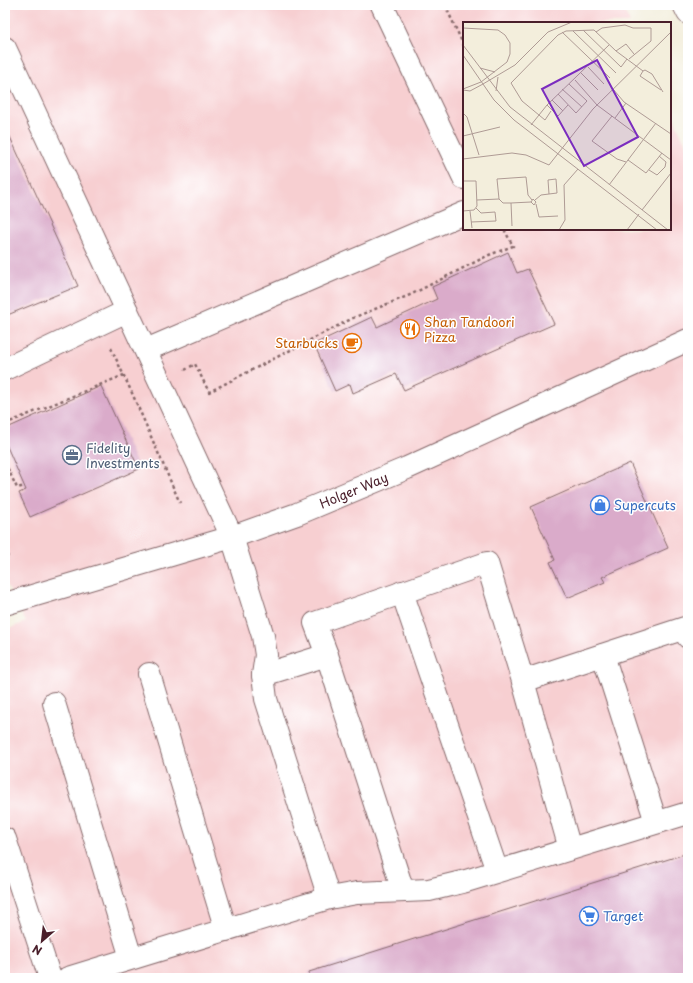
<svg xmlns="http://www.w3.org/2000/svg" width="693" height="983" font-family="'Playpen Sans',sans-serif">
<rect width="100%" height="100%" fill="#fff"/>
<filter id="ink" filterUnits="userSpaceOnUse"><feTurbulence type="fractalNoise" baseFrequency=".025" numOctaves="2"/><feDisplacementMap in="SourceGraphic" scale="8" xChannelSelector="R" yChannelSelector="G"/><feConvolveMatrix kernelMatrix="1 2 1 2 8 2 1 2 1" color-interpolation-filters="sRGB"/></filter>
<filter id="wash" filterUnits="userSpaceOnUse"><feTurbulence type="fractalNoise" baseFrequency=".012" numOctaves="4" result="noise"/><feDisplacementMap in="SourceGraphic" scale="16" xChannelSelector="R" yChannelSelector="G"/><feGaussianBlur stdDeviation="0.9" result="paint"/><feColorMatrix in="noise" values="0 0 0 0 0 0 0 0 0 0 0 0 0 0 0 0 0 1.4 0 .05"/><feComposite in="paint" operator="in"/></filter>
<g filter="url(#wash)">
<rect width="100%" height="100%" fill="#f3eedc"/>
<path fill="#f7cfd1" d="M5,5H622L630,23H464V229H670V110L688,149V978H5V630L26,622L5,581Z"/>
<g id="blocks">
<g fill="#daabca">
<path d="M5,126L78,286L5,316Z"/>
<path d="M508,252L517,273L528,269L554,324L404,390L396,374L353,393L350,384L335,391L314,344L372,317L377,327L437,299L432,287Z"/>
<path d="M101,386L139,469L30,517L19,493L26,490L5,442V429Z"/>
<path d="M630,463L668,548L602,577L605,582L567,598L550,562L555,560L531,507Z"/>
<path d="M688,853V978H310L309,972Z"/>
</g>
</g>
</g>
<g filter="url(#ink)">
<use href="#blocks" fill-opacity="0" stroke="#856769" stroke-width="1"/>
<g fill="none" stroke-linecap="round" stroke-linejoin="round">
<g stroke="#856769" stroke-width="24">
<g id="minor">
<path d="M382,5L464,178"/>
<path d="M5,48L232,537L263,636L266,655L263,675L266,699L329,898"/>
<path d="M146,350L464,213"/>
<path d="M5,369L127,311"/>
<path d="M402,592L497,871"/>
<path id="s1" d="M5,604L232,537L297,514L407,468L688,340"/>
<path d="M603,655L656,822"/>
<path d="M149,674L226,930"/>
<path d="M263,675L327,655"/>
<path d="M523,681L685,628L688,637"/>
<path d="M54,703L131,958"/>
<path d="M5,839L50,978"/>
<path d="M403,891L327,655L315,623L487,563L523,681L570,849"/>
<path d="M68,978L329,898L357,893L429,890L466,881L688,813"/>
</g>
</g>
<g stroke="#856769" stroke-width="24">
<path id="major" d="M684,5L688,13"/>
</g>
<g stroke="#856769" stroke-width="2.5" stroke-dasharray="3 3" stroke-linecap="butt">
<path d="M445,5L464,46"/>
<path d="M111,348L132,393L180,503"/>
<path d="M185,370L195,364L209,392L355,317L410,295L489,255L513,246L505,231L506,229"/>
<path d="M5,424L124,375"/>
<path d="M5,463L17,488L25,486"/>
<path d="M5,550L8,557"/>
</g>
<use href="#minor" stroke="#fff" stroke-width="22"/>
<use href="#major" stroke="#fff" stroke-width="22"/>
</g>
</g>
<defs>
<g id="restaurant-ring" transform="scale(1)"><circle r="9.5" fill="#fff" stroke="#e8710a" stroke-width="1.5"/><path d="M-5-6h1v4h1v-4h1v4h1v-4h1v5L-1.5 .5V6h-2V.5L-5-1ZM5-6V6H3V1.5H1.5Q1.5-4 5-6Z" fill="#e8710a"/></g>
<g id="cafe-ring" transform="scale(1)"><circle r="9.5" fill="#fff" stroke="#e8710a" stroke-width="1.5"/><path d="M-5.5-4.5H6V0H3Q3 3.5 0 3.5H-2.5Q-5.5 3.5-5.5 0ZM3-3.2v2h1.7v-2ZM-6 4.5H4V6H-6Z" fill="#e8710a"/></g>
<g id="office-ring" transform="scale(1)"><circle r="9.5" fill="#fff" stroke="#5c6f8a" stroke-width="1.5"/><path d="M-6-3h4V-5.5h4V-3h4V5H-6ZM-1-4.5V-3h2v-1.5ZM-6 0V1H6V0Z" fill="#5c6f8a"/></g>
<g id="shop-ring" transform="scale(1)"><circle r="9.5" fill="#fff" stroke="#3f7fe0" stroke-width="1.5"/><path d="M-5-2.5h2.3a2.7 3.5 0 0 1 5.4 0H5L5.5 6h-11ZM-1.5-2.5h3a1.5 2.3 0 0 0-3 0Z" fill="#3f7fe0"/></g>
<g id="supermarket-ring" transform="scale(1)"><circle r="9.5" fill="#fff" stroke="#3f7fe0" stroke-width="1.5"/><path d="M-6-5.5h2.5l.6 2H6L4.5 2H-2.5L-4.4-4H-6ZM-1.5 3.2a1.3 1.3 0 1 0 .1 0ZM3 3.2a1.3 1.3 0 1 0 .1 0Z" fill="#3f7fe0"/></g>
</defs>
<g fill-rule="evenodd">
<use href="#restaurant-ring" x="410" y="329"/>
<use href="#cafe-ring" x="352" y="343"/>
<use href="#office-ring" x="72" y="455"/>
<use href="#shop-ring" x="600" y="505"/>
<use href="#supermarket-ring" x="589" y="916"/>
</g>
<g text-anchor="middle" stroke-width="3" stroke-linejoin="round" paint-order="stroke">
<g font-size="13" fill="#c56008" stroke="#fff" text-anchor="start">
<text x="424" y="327">Shan Tandoori<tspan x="424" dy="15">Pizza</tspan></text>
<text x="338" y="348" text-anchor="end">Starbucks</text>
</g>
<g font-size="13" fill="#4e5e75" stroke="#fff" text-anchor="start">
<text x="86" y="453">Fidelity<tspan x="86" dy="15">Investments</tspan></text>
</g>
<g font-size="13" fill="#4a1f2b" stroke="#fff">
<text dy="5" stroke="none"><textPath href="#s1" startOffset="367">Holger Way</textPath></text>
</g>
<g font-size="13" fill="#366cbe" stroke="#fff" text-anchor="start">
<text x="614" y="510">Supercuts</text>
<text x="603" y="921">Target</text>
</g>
</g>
<g transform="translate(463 22)">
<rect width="208" height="208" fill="#f3eedc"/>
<path fill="none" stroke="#af9b95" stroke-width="1" d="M0,6L35,8L42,13L47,21V32L44,40L18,60M120,8L158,45L164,37M110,9L153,51M99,10L147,56M133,10L139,6L162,3L170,6H188V19L166,37M0,23L47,85L205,208M153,29L163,22L171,32M0,33L31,78L51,98L194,208M125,45L141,62M17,46L32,50M180,49L177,54L198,68M118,51L135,68M112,58L134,83L208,138M20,62L52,43L85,10L109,0M0,67L18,60M99,67L119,85M150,67L161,80L208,112M0,68L7,69L20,62M33,69L35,55M95,72L113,91L124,79L106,62M89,78L100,89M84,83L95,94L105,83M88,89L82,98L59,79L48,61L95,13L103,9L131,8L153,29L180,49L182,48L189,52L200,70M0,91L4,95L16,133M149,94L129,119L154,137L163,140M152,96L163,81M68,103L84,83L146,23M0,114L37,105M0,137L49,131L63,133L86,143L130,87L208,10M165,138L183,151L199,131M186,148L194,153L202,145L203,140L196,134M0,159H13L14,184L11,188L0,189M146,163L193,101M36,177L34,157L63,155L65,173L69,178M14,178L36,177L40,181H48L68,180L70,177L73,180L71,183L68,180M72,178L78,173L94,171L93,157L85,158L86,172M48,181L49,204M73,182L76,195L95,194M179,188L208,151M7,189L9,206M8,200L33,199L32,190L18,191L13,186M96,208L102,198L101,163L115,147M164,208L176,192"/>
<path fill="#7b2cbf" fill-opacity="0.15" stroke="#7b2cbf" stroke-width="2" d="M134,38L175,115L121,144L79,67Z"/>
<rect width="208" height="208" fill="none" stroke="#4a1f2b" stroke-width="2"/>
</g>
<rect width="693" height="983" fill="none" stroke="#fff" stroke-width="20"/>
<g transform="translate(42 941) rotate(208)" stroke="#ffffff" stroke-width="3" paint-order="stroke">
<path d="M0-3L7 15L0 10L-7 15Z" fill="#4a1f2b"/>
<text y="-6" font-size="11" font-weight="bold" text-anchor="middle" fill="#4a1f2b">N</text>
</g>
</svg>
